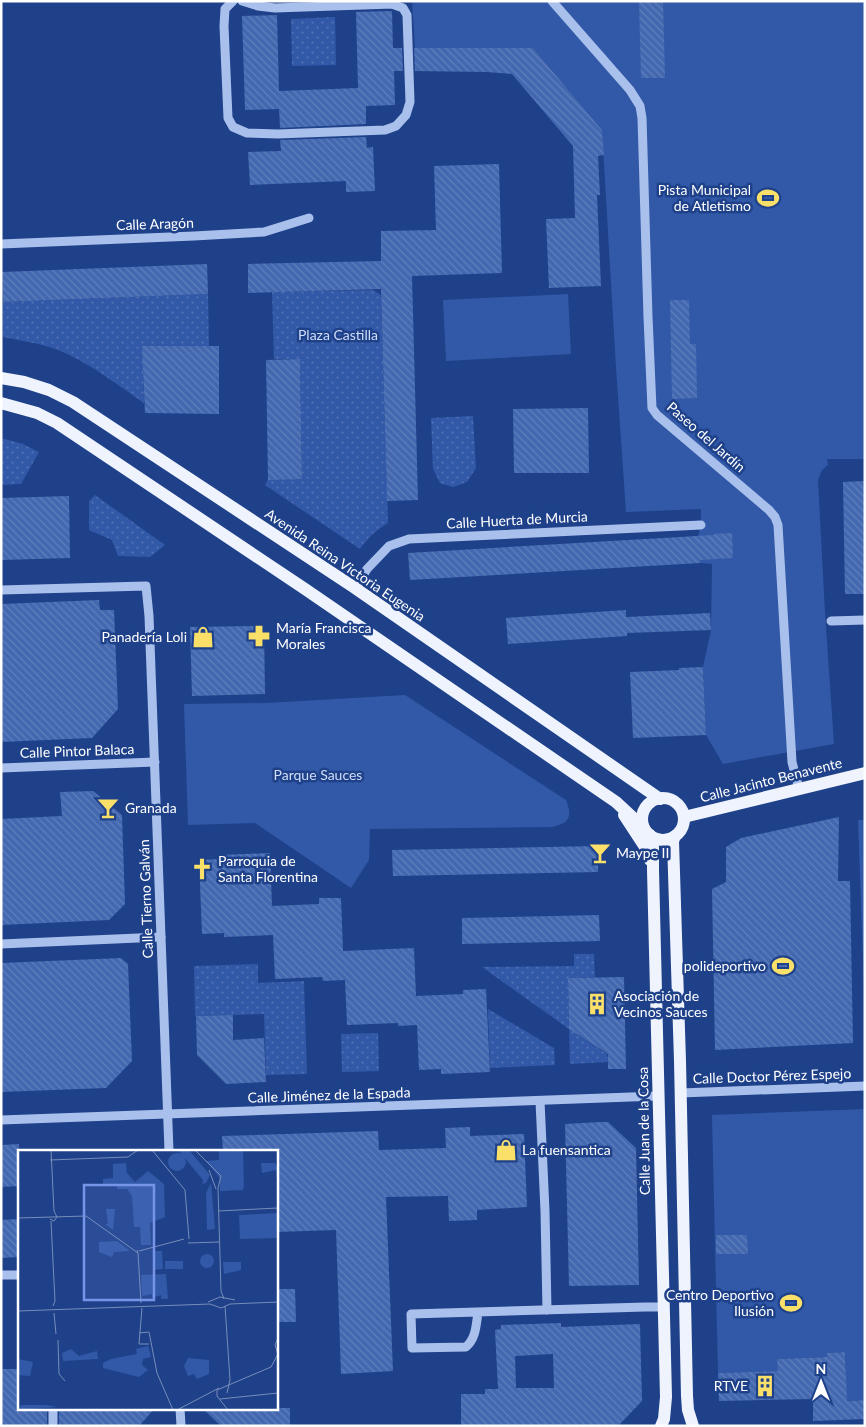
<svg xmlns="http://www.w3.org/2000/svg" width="866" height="1427" font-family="Lato,sans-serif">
<defs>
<pattern id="garden-dots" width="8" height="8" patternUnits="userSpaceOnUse" patternTransform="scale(1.25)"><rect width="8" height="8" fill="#3259a7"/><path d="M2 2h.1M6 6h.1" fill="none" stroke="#5172b4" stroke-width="1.8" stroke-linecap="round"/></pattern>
<pattern id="building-back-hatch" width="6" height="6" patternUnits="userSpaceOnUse" patternTransform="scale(1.25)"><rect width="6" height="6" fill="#4368b0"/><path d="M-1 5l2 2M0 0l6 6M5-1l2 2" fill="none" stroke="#5f7fbc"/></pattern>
</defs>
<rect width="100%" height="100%" fill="#1e418a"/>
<g fill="#3259a7">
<path d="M412,1H865V459H827L828,465L822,470L818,480L825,613L834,744L723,764L706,735L703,667L711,630L712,564L700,563L698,536L701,525V509L626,512L616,368L602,130L533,48H415Z"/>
<path d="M568,294L571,354L446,361L443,300Z"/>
<path d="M405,695L566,800C573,817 569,823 552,827L370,829L369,860L351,888L255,823L188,825L184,704L266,703Z"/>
<path d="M858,820H865V1016Z"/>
<path d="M865,1109V1400L841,1401L846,1369L845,1352L827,1353V1357L778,1359V1371L718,1373L712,1115Z"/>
</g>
<g fill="url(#garden-dots)">
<path d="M335,17L336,65L292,66L291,19Z"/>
<path d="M373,290L381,295L388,523C376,530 368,538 360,549L265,485L268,479L302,478L300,359H274L272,292Z"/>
<path d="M208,294L209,346H191V365H169V346H143L144,403C118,385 92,365 63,352C44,344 23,341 3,337V302Z"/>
<path d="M473,416L476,468L467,482L453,487L440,483L433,469L431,418Z"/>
<path d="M1,438L23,444L39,452L21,484L1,485Z"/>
<path d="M95,495L165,545L150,557L118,556L112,540L89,530V501Z"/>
<path d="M574,954H594L595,977L568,978L569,1029L607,1054L608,1062L570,1064L569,1029L482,967L574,966Z"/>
<path d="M258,964V983L304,981L307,1074L266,1075L264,1014L195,1016L194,966Z"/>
<path d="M488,1009L554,1048L555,1065L490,1068Z"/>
<path d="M378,1033L379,1071L342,1072L341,1034Z"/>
</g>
<g fill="url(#building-back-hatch)" fill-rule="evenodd">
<path d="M639,1H663L665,78H641Z"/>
<path d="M392,11L393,48H402L403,71H394L395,105L366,106V124L280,128L279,109L245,110L242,16L277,15L279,91L358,88L356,12Z"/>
<path d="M414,48H533L602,130L604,155L598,156L600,195H597L601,286L549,288L546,219L575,218L573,146L512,74L486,72L415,71Z"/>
<path d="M366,137L367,148L373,147L375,191L346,192V181L250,185L248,152L281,151L280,140Z"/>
<path d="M499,164L502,273L412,276L418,500L387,501L381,289L248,293V264L381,261V231L436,230L434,166Z"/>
<path d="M207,264L208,294L3,302L2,272Z"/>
<path d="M670,300H689L690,344H696L697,398L672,399Z"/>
<path d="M142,346H219V414L145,413Z"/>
<path d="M300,359L302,479L268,480L266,360Z"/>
<path d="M588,408L589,473H514L513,409Z"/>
<path d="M865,481V594H845L843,482Z"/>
<path d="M69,496L70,558L1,560V498Z"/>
<path d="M732,533L733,558L700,560V563L410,580L408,553L714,535V534Z"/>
<path d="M99,600L100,610H114L118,709L92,738L1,742V604Z"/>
<path d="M626,610V617L710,613L711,630L627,633V636L508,644L506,618Z"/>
<path d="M264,626L265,694L192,696L190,627Z"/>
<path d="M703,667L706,735L633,738L630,672L679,670V668Z"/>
<path d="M93,791L122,815L125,904L109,920L1,925V819L62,816L60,792Z"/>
<path d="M839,817L838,881H850L853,1043L715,1050L712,889L726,882V847L741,838Z"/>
<path d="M598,846V872L393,876L392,850Z"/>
<path d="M270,853L272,906L319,904V898H341L343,951L414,948L416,996L463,994V990L486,989L490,1072L441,1074V1069L419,1070L417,1025L398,1026V1023L347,1025L345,980L323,981L322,977L275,979L273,935L224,937V933L202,934L199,860L221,859V855Z"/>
<path d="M599,915L600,941L462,944V918Z"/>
<path d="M121,958L128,964L132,1061L106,1088L1,1092V963Z"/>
<path d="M624,977L626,1069H608V1054L569,1029L568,978Z"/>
<path d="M233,1015V1040L264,1038L266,1082L226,1084L197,1055L196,1016Z"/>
<path d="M600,1122H608L636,1148L639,1285L569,1286L565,1124Z"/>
<path d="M470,1127V1136L524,1134L527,1207L477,1210V1220L449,1221L448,1196L386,1197L393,1371L341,1374L336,1230L276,1232V1151H223L222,1136L378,1131L379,1150L446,1148L445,1128Z"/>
<path d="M19,1144V1186L1,1187V1145Z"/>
<path d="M19,1219V1257L1,1258V1220Z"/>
<path d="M716,1235H747L748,1254H716Z"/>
<path d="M276,1289H295L296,1322H276Z"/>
<path d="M561,1323V1327L640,1324L642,1401L618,1426H461V1394H485V1389H498L495,1330L501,1329V1325ZM553,1354L554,1388H516L515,1356Z"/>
<path d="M845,1352L847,1401L865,1400V1419L813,1421V1399L719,1401L718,1373L778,1371L777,1359L827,1357V1353Z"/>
<path d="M1,1369H19V1408H47V1426H1Z"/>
<path d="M59,1408H155L139,1426H59Z"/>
<path d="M202,1408H290V1426H221Z"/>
</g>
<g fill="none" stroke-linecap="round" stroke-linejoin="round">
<g stroke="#aac0ec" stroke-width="9">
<path d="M233,1L225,9L224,26L228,118L233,127L247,133L278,134L385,130L396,126L406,115L410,102L407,15L403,8L392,4L275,8L258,6L242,1"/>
<path d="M552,1L630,90L640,106L642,118L648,317L652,408L657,415L769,510L775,517L778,525L792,762L799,789"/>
<path d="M1,244L194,236L264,232L309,218"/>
<path d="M355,588L367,569L389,546L409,539L701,525"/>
<path d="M1,590L146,586L149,616L169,1151"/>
<path d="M831,621L865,620"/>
<path d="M1,768L155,762"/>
<path d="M1,944L161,937"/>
<path d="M681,1093L865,1086"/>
<path d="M540,1101L545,1211L547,1310"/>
<path d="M1,1120L658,1096"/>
<path d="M1,1275H19"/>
<path d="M478,1312C476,1326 476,1338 466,1347L412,1348L411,1314L645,1307H663"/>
<path d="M53,1408V1426"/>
<path d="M180,1408L181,1426"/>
</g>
<g stroke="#eff3fe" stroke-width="12">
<path d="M1,378L24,382L49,390L73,402L355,588L660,799"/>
<path d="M1,403L37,413L57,423L305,589L616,802L644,828"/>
<circle cx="663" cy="819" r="21"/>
<path d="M624,815L645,847L650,860"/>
<path d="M684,817L865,773"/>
<path d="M650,835L653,847V870L666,1397L664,1419L661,1426"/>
<path d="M675,836L673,841L680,1061L687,1396L688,1410L693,1426"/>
</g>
</g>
<defs>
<g id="stadium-bare" transform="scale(1.725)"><path d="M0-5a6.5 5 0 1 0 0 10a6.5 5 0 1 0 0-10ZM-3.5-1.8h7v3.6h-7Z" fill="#fae069" stroke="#1e418a" stroke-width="2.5" paint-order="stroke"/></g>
<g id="pharmacy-bare" transform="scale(1.725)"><path d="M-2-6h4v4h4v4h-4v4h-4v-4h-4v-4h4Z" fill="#fae069" stroke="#1e418a" stroke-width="2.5" paint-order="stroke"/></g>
<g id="shop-bare" transform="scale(1.725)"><path d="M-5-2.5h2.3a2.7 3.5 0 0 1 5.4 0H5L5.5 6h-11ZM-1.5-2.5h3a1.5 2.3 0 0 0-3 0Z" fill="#fae069" stroke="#1e418a" stroke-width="2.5" paint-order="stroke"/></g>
<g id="bar-bare" transform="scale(1.725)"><path d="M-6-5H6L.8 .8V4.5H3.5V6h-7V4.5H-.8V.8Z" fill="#fae069" stroke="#1e418a" stroke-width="2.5" paint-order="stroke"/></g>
<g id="church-bare" transform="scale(1.725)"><path d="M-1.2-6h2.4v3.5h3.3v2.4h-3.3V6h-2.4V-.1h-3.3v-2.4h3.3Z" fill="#fae069" stroke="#1e418a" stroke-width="2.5" paint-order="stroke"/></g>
<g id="building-bare" transform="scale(1.725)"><path d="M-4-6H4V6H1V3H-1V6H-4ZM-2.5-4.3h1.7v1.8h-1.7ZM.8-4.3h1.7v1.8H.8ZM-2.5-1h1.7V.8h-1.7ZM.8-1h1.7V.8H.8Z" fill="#fae069" stroke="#1e418a" stroke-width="2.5" paint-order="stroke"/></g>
</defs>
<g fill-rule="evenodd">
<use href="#stadium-bare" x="768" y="198"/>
<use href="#pharmacy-bare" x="259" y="636"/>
<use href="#shop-bare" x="203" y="637"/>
<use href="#bar-bare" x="108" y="808"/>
<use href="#bar-bare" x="600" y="853"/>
<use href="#church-bare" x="202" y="869"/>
<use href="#stadium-bare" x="783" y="966"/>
<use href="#building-bare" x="597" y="1004"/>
<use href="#shop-bare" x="506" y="1150"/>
<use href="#stadium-bare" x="791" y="1303"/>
<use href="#building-bare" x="765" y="1386"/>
</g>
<g text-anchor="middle" stroke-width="5" stroke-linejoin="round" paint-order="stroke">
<g font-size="14" fill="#fff" stroke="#1e418a" text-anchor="start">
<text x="751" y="195" text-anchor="end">Pista Municipal<tspan x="751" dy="16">de Atletismo</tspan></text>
<text x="276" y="633">María Francisca<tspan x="276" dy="16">Morales</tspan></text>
<text x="187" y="642" text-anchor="end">Panadería Loli</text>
<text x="125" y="813">Granada</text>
<text x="616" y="858">Maype II</text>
<text x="218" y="866">Parroquia de<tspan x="218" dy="16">Santa Florentina</tspan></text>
<text x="766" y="971" text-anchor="end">polideportivo</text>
<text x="614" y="1001">Asociación de<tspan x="614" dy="16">Vecinos Sauces</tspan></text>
<text x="522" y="1155">La fuensantica</text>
<text x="774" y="1300" text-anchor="end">Centro Deportivo<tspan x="774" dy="16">Ilusión</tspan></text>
<text x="748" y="1391" text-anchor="end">RTVE</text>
</g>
<g font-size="14" fill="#fff" stroke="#1e418a">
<text transform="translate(155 224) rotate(-2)" y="5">Calle Aragón</text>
<text transform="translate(706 437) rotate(41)" y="5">Paseo del Jardín</text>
<text transform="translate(517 520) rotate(-3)" y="5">Calle Huerta de Murcia</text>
<text transform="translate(345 565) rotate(34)" y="5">Avenida Reina Victoria Eugenia</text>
<text transform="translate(77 751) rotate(-2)" y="5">Calle Pintor Balaca</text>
<text transform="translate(771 780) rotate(-14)" y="5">Calle Jacinto Benavente</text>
<text transform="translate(146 899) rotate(-92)" y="5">Calle Tierno Galván</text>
<text transform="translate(772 1076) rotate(-2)" y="5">Calle Doctor Pérez Espejo</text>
<text transform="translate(329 1095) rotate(-2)" y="5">Calle Jiménez de la Espada</text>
<text transform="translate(644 1131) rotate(-91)" y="5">Calle Juan de la Cosa</text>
</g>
<g font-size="14" fill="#cfddf8" stroke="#1e418a">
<text x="338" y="340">Plaza Castilla</text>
<text x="318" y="780">Parque Sauces</text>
</g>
</g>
<g transform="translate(18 1150)">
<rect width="260" height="260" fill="#1e418a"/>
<path d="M201,0H225V40L202,41L204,31L188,11L201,10ZM150 12a9 9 0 1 1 18 0a9 9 0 1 1-18 0ZM108,13L109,23L117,32L130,21L146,34L147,67L132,73L133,95H123L122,77H116L114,46L109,39H99V35L85,34V29L95,28V14ZM260,63V88L222,89L221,65ZM99,91L112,101L96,102L94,107L81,102V92ZM135,101H144L145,119L136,120ZM182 111a7 7 0 1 1 14 0a7 7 0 1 1-14 0ZM205,112H223V120L206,124ZM148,124L150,149H143V145L134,148V144L124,146L123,125ZM130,196L133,207L125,209L124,215L130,220L121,227L85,218V213L93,209L119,204L118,199ZM53,199L61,206L79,201L80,209L45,211L44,203ZM170,208L191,210V224L179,229L176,224L170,226L166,216ZM0,209L15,212L12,226L0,225ZM3,255H29L39,257L1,260Z" fill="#3259a7"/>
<path d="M160,0H171L192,25L188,33L184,34L185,30ZM222,0H225L226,39L216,9ZM201,11H208L205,21L208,37H211L208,41H202ZM243,13H257L260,18V36L258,20L244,23ZM193,33L197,79L189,80L188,43ZM88,59H97L95,80L87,74H90ZM147,111H165V119H147Z" fill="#3259a7"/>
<path fill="none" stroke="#788db9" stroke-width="1" d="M134,0L167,40L171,89M177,0L203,26L200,38L203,141L206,149M32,10L110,7L120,0M191,20L198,39M200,61L260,58M0,68L68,66L120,103L119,100M32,69L36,71L39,67L36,61L33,0M33,71L37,151L35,156M170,93L201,92M121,101L166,89M120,103L123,153M190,152L202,147L217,150M207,156L212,230L209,243M124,158L121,194H131M0,161L192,154L203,158L212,154L260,152M36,163L38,184M121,183L131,182L139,223L155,260M260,188L257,195L260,204M40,190L41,224L47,231M202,249L260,243M159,260L201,238M210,260L199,246V240L253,217L260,204"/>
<path fill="#7795e8" fill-opacity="0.15" stroke="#7795e8" stroke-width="2.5" d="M66,35H136V150H66Z"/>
<rect width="260" height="260" fill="none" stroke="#fff" stroke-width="2.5"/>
</g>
<rect width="866" height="1427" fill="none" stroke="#ffffff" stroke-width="5"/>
<g transform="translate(821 1382)" stroke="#1e418a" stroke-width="4" paint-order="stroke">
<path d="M0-4L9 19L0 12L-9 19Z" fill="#ffffff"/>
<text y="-8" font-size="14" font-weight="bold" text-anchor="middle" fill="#ffffff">N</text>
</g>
</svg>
